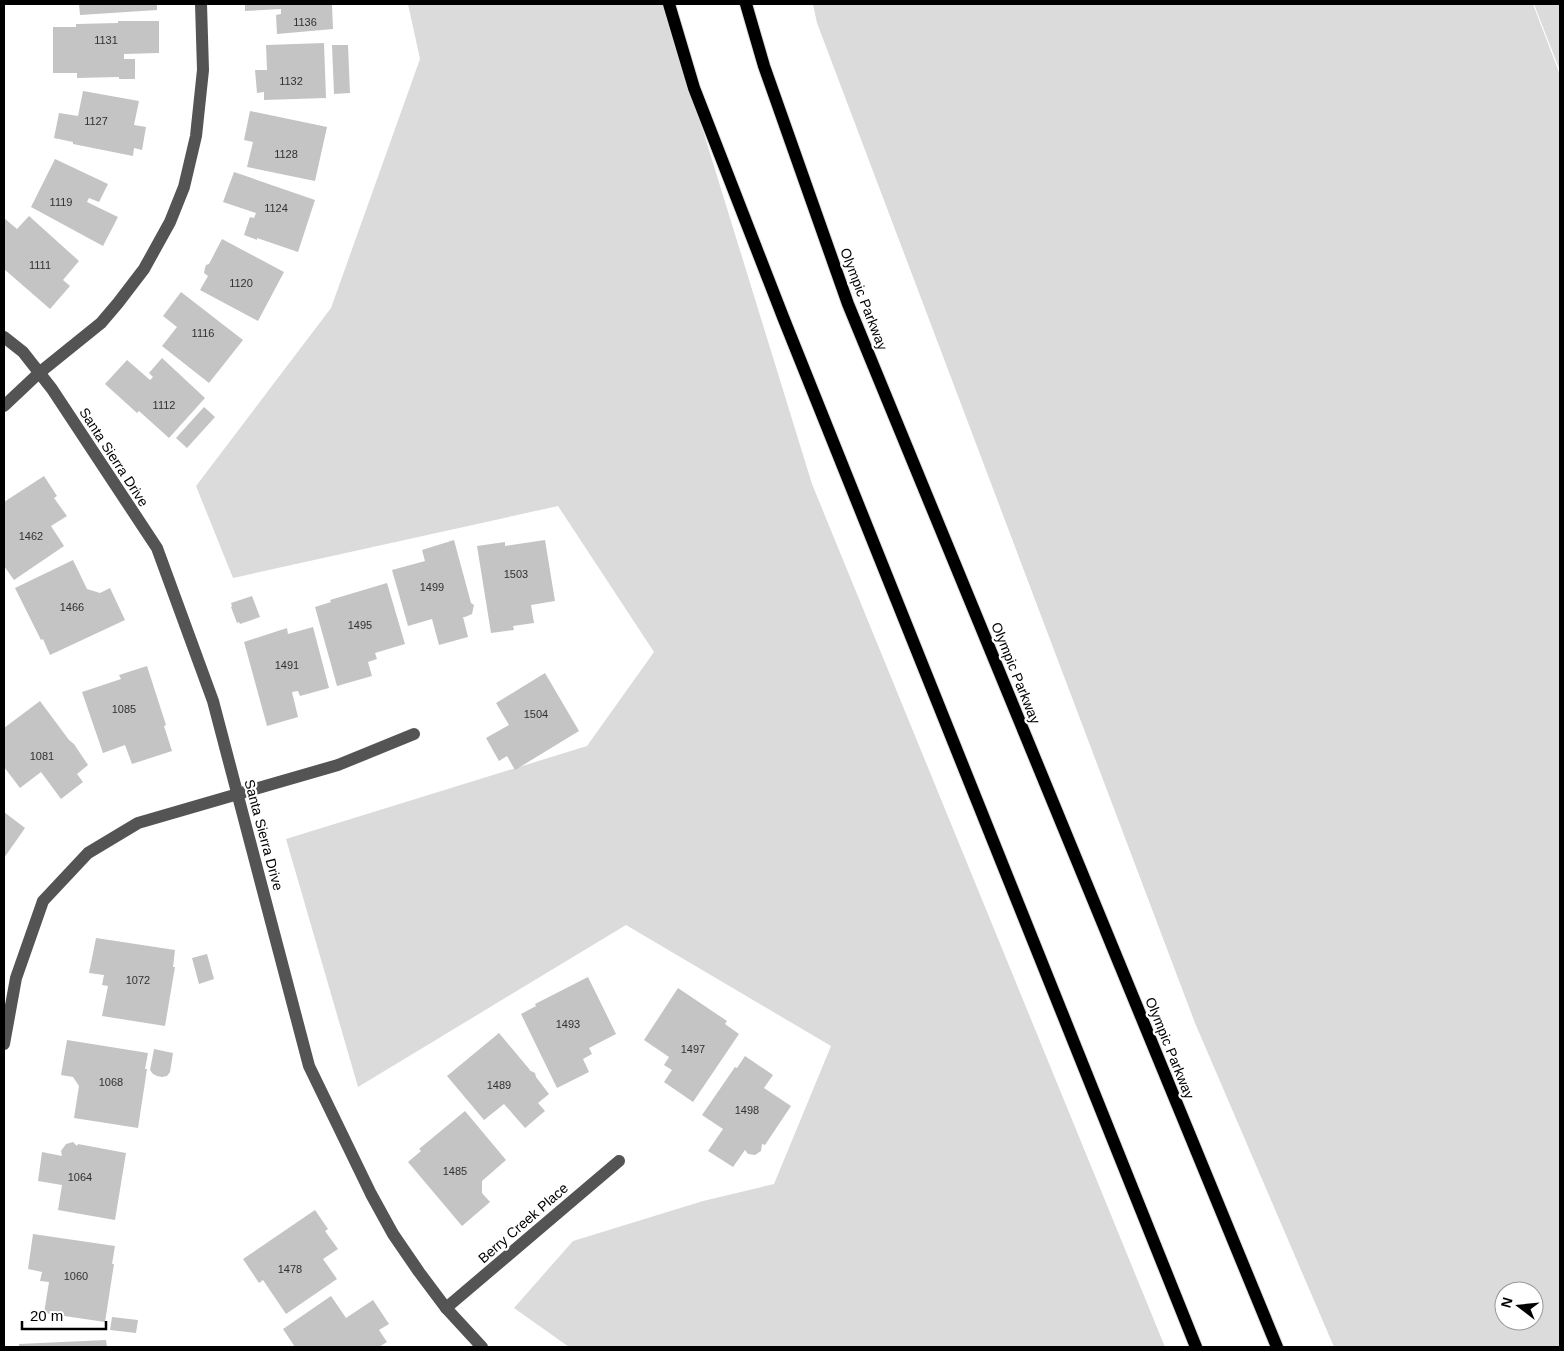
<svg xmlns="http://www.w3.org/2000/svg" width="1564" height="1351" font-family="Arial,sans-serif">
<rect width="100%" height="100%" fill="#fff"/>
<g fill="#dbdbdb" fill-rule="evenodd">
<path d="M408,4H664L812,484L1165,1347H569L514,1308L573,1241L703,1201L774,1184L831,1046L626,925L358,1087L286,839L587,746L654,652L558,506L233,578L196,486L331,308L420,59Z"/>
<path d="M813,4H1533L1560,75V1347H1334L1195,1023L817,23ZM1504,1291H1534V1321H1504Z"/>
<path d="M1534,4H1560V71Z"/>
</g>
<g fill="#c4c4c4">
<path d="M79,4H157V10L80,15Z"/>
<path d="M245,4H332L333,29L277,34L276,15L281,14V9L245,11Z"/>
<path d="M118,21H159V53L124,54V59H135V79H119V77L77,78V73H53V27H76V24L118,23Z"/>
<path d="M324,43L326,98L264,100V92L257,93L255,70H267L266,45Z"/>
<path d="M332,45H348L350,93L334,94Z"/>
<path d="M83,91L139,101L134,125L146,127L142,150L134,148L133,156L73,144V142L54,138L59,113L78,116Z"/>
<path d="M250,111L327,127L315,181L247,167L253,142L244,140Z"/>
<path d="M55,159L108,184L99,202L89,198L87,202L118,217L103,246L31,207Z"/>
<path d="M234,172L315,200L298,252L257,238V240L244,235L250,217L254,218L256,213L223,202Z"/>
<path d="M29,216L79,261L63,280L70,286L50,309L4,269V218L17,229Z"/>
<path d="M222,239L284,272L258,321L200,290L208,276L204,273L205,268L206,265L209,264Z"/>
<path d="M181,292L243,340L209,383L162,346L177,327L163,316Z"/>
<path d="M162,358L205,398L169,438L139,411L137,413L105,384L127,360L150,380L153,377L149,373Z"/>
<path d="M204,407L215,417L187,448L176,438Z"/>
<path d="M44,476L57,496L54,498L67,516L51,526L64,546L14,580L4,566V502Z"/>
<path d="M454,540L471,603L474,605L472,614L465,617H463L468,637L439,645L432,619L408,626L392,570L425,561L422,550Z"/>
<path d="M545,540L555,601L531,605L534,623L513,626L514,630L491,633L477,546L505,542V546Z"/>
<path d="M73,560L87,589L100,593L110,588L125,620L50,655L43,639L41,640L15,588Z"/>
<path d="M387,583L405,644L375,653L377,659L368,662L372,676L337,686L315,607L331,602L330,600Z"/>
<path d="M252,596L260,617L240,624L239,622L237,623L231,607L232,606L231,603Z"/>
<path d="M313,627L329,688L300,696L298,691L292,692L298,717L267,726L244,642L287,628L288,634Z"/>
<path d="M147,666L166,725L164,726L172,751L132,764L125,745L103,753L82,692L121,679L119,675Z"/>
<path d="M545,673L579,731L515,770L507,756L499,761L486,738L509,725L496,703Z"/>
<path d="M40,701L69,740L74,744L88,765L77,774L83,782L61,799L41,772L20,788L4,767V728Z"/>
<path d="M4,812L25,828L4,858Z"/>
<path d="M96,938L175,950L173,967H175L165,1026L102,1016L108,986L102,985L104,975L89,973Z"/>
<path d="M207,954L214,979L199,984L192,958Z"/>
<path d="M588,977L616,1034L589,1048L592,1054L583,1059L589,1072L557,1088L521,1014L536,1006L535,1004Z"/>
<path d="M678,988L727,1021L725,1024L739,1034L693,1102L664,1082L672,1070L664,1065L669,1057L644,1040Z"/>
<path d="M499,1033L530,1070H529L535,1073L536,1077L549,1094L538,1103L545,1111L525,1128L504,1104L484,1120L447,1076Z"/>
<path d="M67,1040L148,1053L145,1069H147L138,1128L74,1118L79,1086L73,1077L61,1075Z"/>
<path d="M154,1049L173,1053L170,1072L167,1076L162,1077L157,1076L153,1074L150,1070Z"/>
<path d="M745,1056L773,1075L764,1088L791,1106L765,1145L762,1144L761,1151L755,1155L748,1154L745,1150L733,1167L708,1151L723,1129L702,1115L735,1067L737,1068Z"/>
<path d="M465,1111L506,1160L482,1181V1193L490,1202L462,1226L408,1162L421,1151L419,1149Z"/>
<path d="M73,1142L77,1146L78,1144L126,1153L115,1220L58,1210L62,1185L38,1181L42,1152L62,1156L61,1151L66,1144Z"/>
<path d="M315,1210L328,1229L325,1231L338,1249L323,1259L337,1279L286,1314L263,1280L259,1283L243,1259Z"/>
<path d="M33,1234L115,1246L112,1264H114L105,1322L44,1313L49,1282L40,1281L42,1272L28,1269Z"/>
<path d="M331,1296L346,1318L373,1300L389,1324L379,1330L387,1342L379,1347H295L283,1329Z"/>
<path d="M112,1317L138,1320L136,1333L110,1330Z"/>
<path d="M106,1340L107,1347H19V1344Z"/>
</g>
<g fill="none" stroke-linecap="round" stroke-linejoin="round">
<g stroke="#dbdbdb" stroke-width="14">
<g id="major">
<path d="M669,4L694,88L783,317L1196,1347"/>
<path d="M746,4L764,66L848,304L1277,1347"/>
</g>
</g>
<g stroke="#545454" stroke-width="12">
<path d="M4,337L23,352L52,389L157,548L213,701L309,1066L371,1194L393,1234L419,1272L446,1308L482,1347"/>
<path d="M4,406L39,373L101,323L118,303L144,269L170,222L184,187L196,136L203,70L201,4"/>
<path d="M4,1044L16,978L43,901L88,853L138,823L338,765L414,734"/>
<path d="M446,1308L619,1161"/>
</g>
<use href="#major" stroke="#000" stroke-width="12"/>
</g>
<g text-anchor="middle" stroke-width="4.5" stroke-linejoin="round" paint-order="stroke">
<g font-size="11" fill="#313131">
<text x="305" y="26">1136</text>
<text x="106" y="44">1131</text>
<text x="291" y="85">1132</text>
<text x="96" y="125">1127</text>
<text x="286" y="158">1128</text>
<text x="61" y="206">1119</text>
<text x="276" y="212">1124</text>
<text x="40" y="269">1111</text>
<text x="241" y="287">1120</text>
<text x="203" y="337">1116</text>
<text x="164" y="409">1112</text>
<text x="31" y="540">1462</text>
<text x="516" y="578">1503</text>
<text x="432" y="591">1499</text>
<text x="72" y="611">1466</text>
<text x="360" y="629">1495</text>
<text x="287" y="669">1491</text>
<text x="124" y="713">1085</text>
<text x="536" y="718">1504</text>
<text x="42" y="760">1081</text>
<text x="138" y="984">1072</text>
<text x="568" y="1028">1493</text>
<text x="693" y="1053">1497</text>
<text x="111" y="1086">1068</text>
<text x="499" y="1089">1489</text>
<text x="747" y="1114">1498</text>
<text x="455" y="1175">1485</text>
<text x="80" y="1181">1064</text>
<text x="290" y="1273">1478</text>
<text x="76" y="1280">1060</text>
</g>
<g font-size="14" fill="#000" stroke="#fff">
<text transform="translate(864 299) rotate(69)" y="5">Olympic Parkway</text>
<text transform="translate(114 457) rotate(57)" y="5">Santa Sierra Drive</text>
<text transform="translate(1016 673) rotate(68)" y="5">Olympic Parkway</text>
<text transform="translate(264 835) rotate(75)" y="5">Santa Sierra Drive</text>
<text transform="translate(1170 1048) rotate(68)" y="5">Olympic Parkway</text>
<text transform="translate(523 1223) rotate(-41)" y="5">Berry Creek Place</text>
</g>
</g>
<rect width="1564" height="1351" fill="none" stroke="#000000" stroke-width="10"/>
<g transform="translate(1519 1306) rotate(286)"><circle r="24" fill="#ffffff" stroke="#999999"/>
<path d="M0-4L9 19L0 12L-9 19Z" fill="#000000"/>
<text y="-8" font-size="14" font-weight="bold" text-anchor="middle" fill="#000000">N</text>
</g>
<path d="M22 1321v8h84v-8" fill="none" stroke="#000000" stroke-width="2.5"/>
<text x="30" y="1321" font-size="15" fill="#000000" stroke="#ffffff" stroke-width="4" paint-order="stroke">20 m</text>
</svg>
